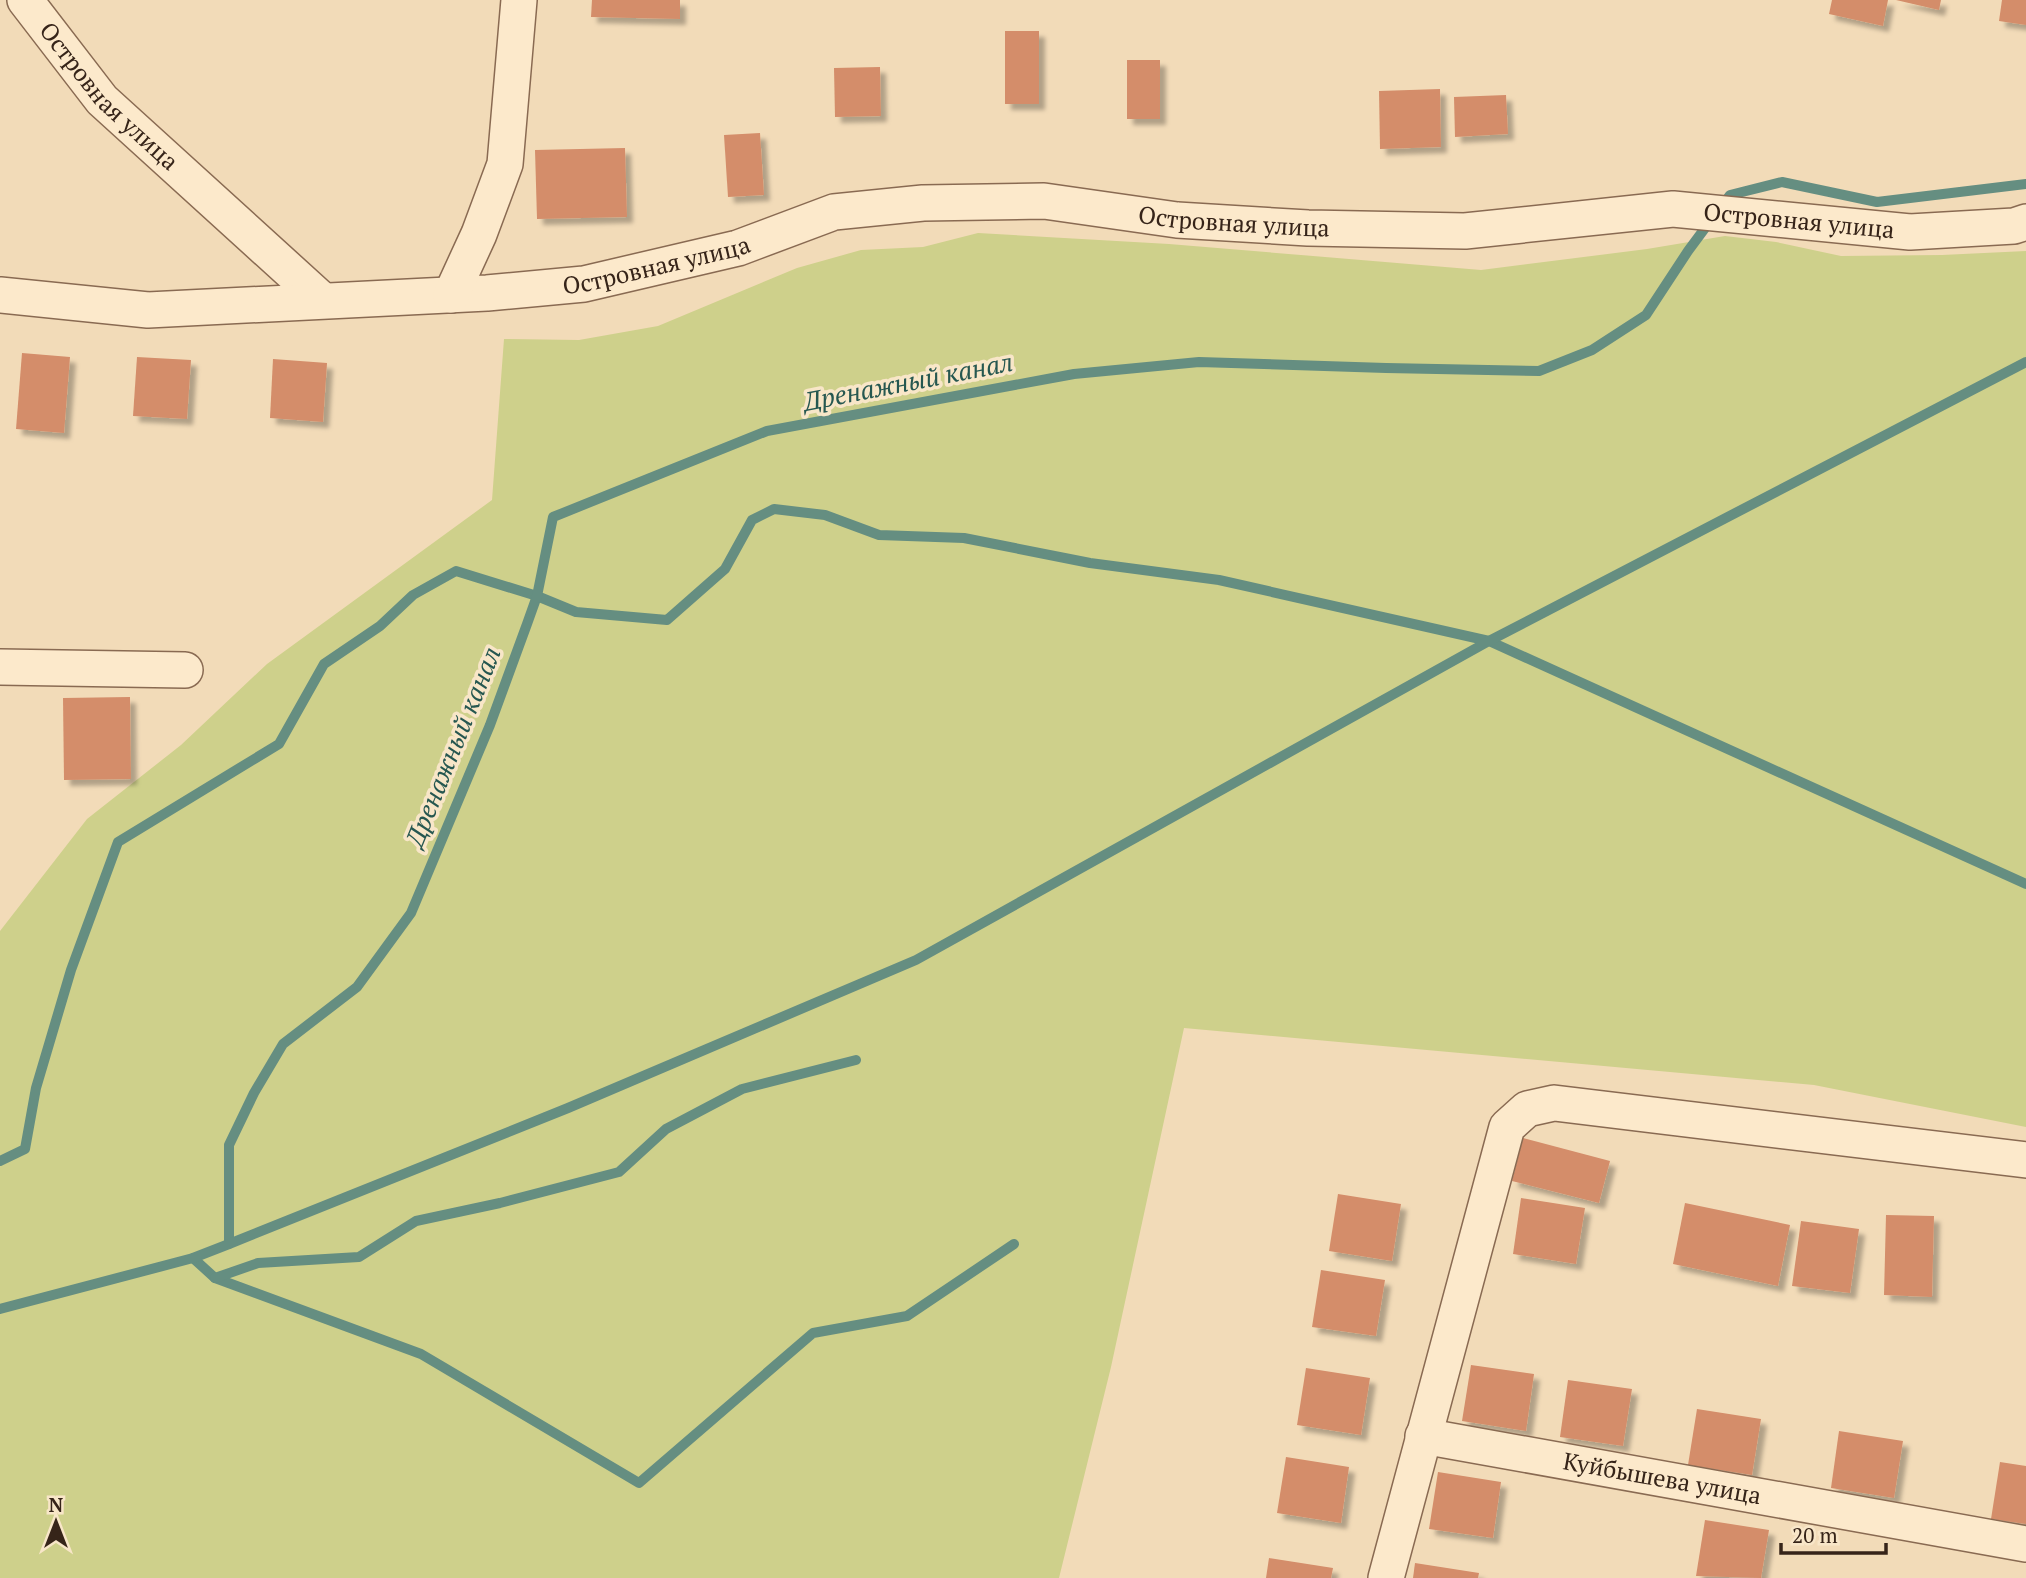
<svg xmlns="http://www.w3.org/2000/svg" width="2026" height="1578" font-family="'PT Serif',serif">
<defs>
<filter id="shadow"><feDropShadow dx="6" dy="6" stdDeviation="2" flood-color="#0004"/></filter>
</defs>
<rect width="100%" height="100%" fill="#f2dbb8"/>
<path fill="#ced08b" d="M978,233L1169,244L1481,270L1647,249L1725,236L1776,242L1841,256L1942,255L2026,251V1127L1814,1085L1184,1028L1111,1367L1059,1578H0V931L87,819L181,745L267,664L492,500L504,339L579,340L658,326L797,268L861,250L923,247Z"/>
<g fill="none" stroke-linecap="round" stroke-linejoin="round">
<g stroke="#658e81" stroke-width="10">
<path d="M1721,207L1730,195L1782,182L1877,202L2026,184"/>
<path d="M0,1161L25,1149L36,1088L71,970L118,842L279,744L324,664L380,626L413,595L456,571L537,596L576,612L667,620L725,569L752,520L774,509L825,515L879,535L964,538L1090,563L1219,580L1489,641L2026,884"/>
<path d="M229,1244V1145L254,1093L283,1044L357,987L411,913L490,725L527,624L537,596L553,517L767,431L1074,374L1199,362L1386,368L1539,371L1592,350L1646,315L1688,251L1711,220"/>
<path d="M193,1258L215,1278L421,1354L639,1483L813,1333L907,1316L1014,1244"/>
<path d="M215,1278L258,1263L359,1257L416,1221L500,1203L619,1172L666,1129L742,1089L856,1060"/>
<path d="M0,1309L193,1258L229,1244L568,1108L916,960L1489,641L2026,362"/>
</g>
</g>
<g fill="#d48d6a" filter="url(#shadow)">
<path d="M592,0H680V19L591,17Z"/>
<path d="M1832,0H1888L1883,26L1829,14Z"/>
<path d="M1896,0H1941L1939,10Z"/>
<path d="M2002,0H2026V25L1999,21Z"/>
<rect x="1005" y="31" width="34" height="73"/>
<rect x="1127" y="60" width="33" height="59"/>
<path d="M880,67L881,116L835,117L834,68Z"/>
<path d="M1440,89L1441,147L1380,149L1379,91Z"/>
<path d="M1506,95L1508,134L1455,137L1454,97Z"/>
<path d="M760,133L764,195L728,197L724,135Z"/>
<path d="M625,148L627,217L537,219L535,150Z"/>
<path d="M22,353L70,357L64,433L16,429Z"/>
<path d="M137,357L191,360L187,419L133,416Z"/>
<path d="M273,359L327,363L323,422L270,418Z"/>
<path d="M130,697L131,779L64,780L63,698Z"/>
<path d="M1523,1138L1610,1161L1599,1203L1512,1181Z"/>
<path d="M1338,1194L1401,1204L1392,1261L1329,1251Z"/>
<path d="M1521,1198L1585,1208L1576,1264L1513,1254Z"/>
<path d="M1685,1203L1790,1225L1778,1286L1673,1264Z"/>
<path d="M1886,1215L1934,1216L1932,1297L1884,1295Z"/>
<path d="M1801,1221L1859,1229L1850,1293L1792,1286Z"/>
<path d="M1321,1270L1385,1280L1376,1336L1312,1327Z"/>
<path d="M1471,1365L1534,1374L1526,1431L1462,1421Z"/>
<path d="M1306,1368L1370,1378L1361,1435L1297,1425Z"/>
<path d="M1568,1380L1632,1389L1623,1446L1560,1437Z"/>
<path d="M1697,1409L1761,1419L1752,1475L1688,1465Z"/>
<path d="M1839,1431L1903,1441L1894,1498L1831,1488Z"/>
<path d="M1286,1457L1349,1467L1341,1523L1277,1513Z"/>
<path d="M2000,1462L2026,1466V1524L1991,1519Z"/>
<path d="M1438,1472L1501,1482L1493,1538L1429,1529Z"/>
<path d="M1705,1520L1769,1530L1761,1578L1696,1576Z"/>
<path d="M1269,1558L1333,1568L1331,1578H1266Z"/>
<path d="M1415,1563L1479,1573L1478,1578H1413Z"/>
</g>
<g fill="none" stroke-linecap="round" stroke-linejoin="round">
<g stroke="#896a52" stroke-width="38">
<g id="minor">
<path id="s1" d="M25,0L102,100L322,300"/>
<path id="s2" d="M0,295L148,310L487,293L584,284L738,248L834,212L923,203L1044,201L1177,220L1308,228L1465,231L1673,209L1910,232L2014,226L2026,222"/>
<path d="M451,295L479,234L505,164L519,0"/>
<path d="M0,667L185,670"/>
<path id="s3" d="M1423,1436L2026,1544"/>
<path d="M1386,1578L1507,1127L1527,1109L1554,1103L2026,1160"/>
</g>
</g>
<use href="#minor" stroke="#fce9cb" stroke-width="35"/>
</g>
<g text-anchor="middle" stroke-width="7" stroke-linejoin="round" paint-order="stroke">
<g font-size="24" fill="#362419" stroke="#f8e6c8">
<text dy="8" stroke="none"><textPath href="#s1" startOffset="128">Островная улица</textPath></text>
<text dy="8" stroke="none"><textPath href="#s2" startOffset="1248">Островная улица</textPath></text>
<text dy="8" stroke="none"><textPath href="#s2" startOffset="1815">Островная улица</textPath></text>
<text dy="8" stroke="none"><textPath href="#s2" startOffset="660">Островная улица</textPath></text>
<text dy="8" stroke="none"><textPath href="#s3" startOffset="243">Куйбышева улица</textPath></text>
</g>
<g font-size="26" font-style="italic" fill="#265750" stroke="#f8e6c8">
<text transform="translate(908 382) rotate(-11)" y="9">Дренажный канал</text>
<text transform="translate(453 747) rotate(-68)" y="9">Дренажный канал</text>
</g>
</g>
<g transform="translate(56 1522)" stroke="#f8e6c8" stroke-width="5" paint-order="stroke">
<path d="M0-5L12 26L0 18L-12 26Z" fill="#362419"/>
<text y="-10" font-size="19" font-weight="bold" text-anchor="middle" fill="#362419">N</text>
</g>
<path d="M1781 1543v10h105v-10" fill="none" stroke="#362419" stroke-width="3.5"/>
<text x="1792" y="1543" font-size="21" fill="#362419" stroke="#f8e6c8" stroke-width="5" paint-order="stroke">20 m</text>
</svg>
